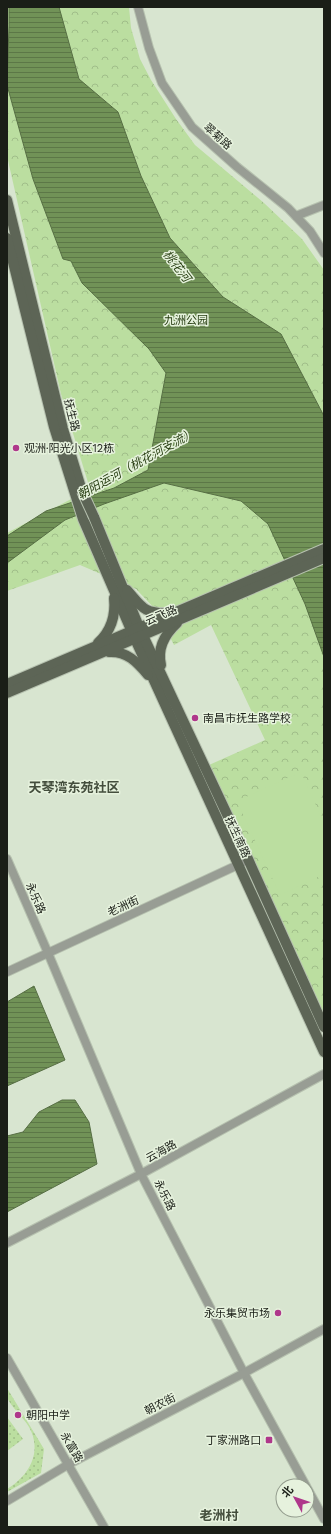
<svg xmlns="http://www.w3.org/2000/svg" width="331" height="1534" font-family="'Work Sans','Noto Sans SC',sans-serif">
<defs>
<pattern id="grass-dots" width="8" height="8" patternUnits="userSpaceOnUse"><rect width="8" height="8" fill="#bbdea0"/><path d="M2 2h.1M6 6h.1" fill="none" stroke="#a0be89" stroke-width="1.8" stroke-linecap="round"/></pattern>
<pattern id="park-crowns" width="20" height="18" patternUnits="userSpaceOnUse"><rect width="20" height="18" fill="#bbdea0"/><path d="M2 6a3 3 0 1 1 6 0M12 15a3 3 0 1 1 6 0" fill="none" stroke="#a0be89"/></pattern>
<pattern id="water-rules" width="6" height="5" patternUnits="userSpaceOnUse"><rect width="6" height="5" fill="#719257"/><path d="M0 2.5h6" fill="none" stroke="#5c7747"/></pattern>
</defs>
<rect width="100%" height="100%" fill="#d8e5d0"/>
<g fill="url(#grass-dots)">
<path d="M7,1388L44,1449L41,1473L7,1492V1489C29,1476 43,1452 29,1427C24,1418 10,1406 7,1397C6,1395 7,1391 7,1388Z"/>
<path d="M7,1417L23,1439L7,1451Z"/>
</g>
<path fill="url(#park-crowns)" d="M7,7H129L131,28L140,59L151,80L176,119L195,145L264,203L302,239L324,270V1020L209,765L265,740L211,625L174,645L156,610L136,589L80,565L7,591V533L90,489L61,394L7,156Z"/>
<path fill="#bbdea0" d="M301,772L322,819H324V874L280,895L237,801Z"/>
<g fill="url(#water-rules)" stroke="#576f44">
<path d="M9,7H59L79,79L118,112L141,176L170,238L223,297L281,334L324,416V657L305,604L268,524L241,501L164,483L104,504L65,520L7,563V536L46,511L114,488L148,470L166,373L149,349L82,283L71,261L63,259L33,179L7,85L9,26Z"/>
<path d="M34,986L65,1060L7,1086V1002Z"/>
<path d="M62,1100H75L89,1122L97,1164L7,1212V1136L23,1132L39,1112Z"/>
</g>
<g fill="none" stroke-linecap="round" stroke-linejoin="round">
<g stroke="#b6c1af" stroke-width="10">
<g id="minor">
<path d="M138,7L149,48L162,83L192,127L237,167L288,208L310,231L324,253"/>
<path d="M296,216L324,205"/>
<path d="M7,859L48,953L141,1174L244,1373L306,1486"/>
<path d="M7,972L242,863"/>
<path d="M7,1243L141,1174L324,1074"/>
<path d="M7,1358L104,1527"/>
<path d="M307,1488L324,1519"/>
<path d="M7,1501L69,1464L244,1373L324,1329"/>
</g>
</g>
<g stroke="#b6c1af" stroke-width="12">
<g id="major">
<path d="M7,200L63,429L82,491"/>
<path d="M7,238L54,427L83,519L135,639L324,1052"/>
<path d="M94,517L139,627L248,859L324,1027"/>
<path d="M127,590C142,607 144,614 168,613"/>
<path d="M98,643C111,631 116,617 114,598"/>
<path d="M109,652C127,651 137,662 148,675"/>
<path d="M161,665C157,648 164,635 177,623"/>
<path d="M7,684L324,549"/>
<path d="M7,693L324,558"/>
</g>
</g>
<use href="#minor" stroke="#989d94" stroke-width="8"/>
<use href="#major" stroke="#5d6556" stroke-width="10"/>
<g stroke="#b6c1af" stroke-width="12" stroke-linecap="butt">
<path id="major-bridge" d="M82,491L94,517"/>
</g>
<use href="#major-bridge" stroke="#5d6556" stroke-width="10"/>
</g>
<g fill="#af378b" stroke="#e6f2dd" stroke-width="1.5">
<circle cx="16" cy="448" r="4"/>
<circle cx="195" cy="718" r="4"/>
<circle cx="278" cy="1313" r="4"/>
<circle cx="18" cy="1415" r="4"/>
<rect x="265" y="1436" width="8" height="8" rx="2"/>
</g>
<g text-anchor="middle" stroke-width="3" stroke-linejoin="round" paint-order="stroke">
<g font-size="11" fill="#1a1e17" stroke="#e6f2dd">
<text transform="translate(218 136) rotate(42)" y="4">翠菊路</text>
<text transform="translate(72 415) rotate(76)" y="4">抚生路</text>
<text transform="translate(161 615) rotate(-23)" y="4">云飞路</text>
<text transform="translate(238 837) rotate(65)" y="4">抚生南路</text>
<text transform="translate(36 898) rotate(66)" y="4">永乐路</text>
<text transform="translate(123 906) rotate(-25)" y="4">老洲街</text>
<text transform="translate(161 1151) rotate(-29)" y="4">云海路</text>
<text transform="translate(165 1195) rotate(63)" y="4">永乐路</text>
<text transform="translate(160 1404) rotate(-27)" y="4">朝农街</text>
<text transform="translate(72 1447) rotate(60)" y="4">永富路</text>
</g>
<g font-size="11" fill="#253c10" stroke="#e6f2dd">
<text x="186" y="324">九洲公园</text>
</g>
<g font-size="11" fill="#1a1e17" stroke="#e6f2dd" text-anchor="start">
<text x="24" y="452">观洲·阳光小区12栋</text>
<text x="203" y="722">南昌市抚生路学校</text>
<text x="270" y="1317" text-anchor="end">永乐集贸市场</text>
<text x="26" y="1419">朝阳中学</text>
<text x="261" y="1444" text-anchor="end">丁家洲路口</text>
</g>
<g font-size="12" font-style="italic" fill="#283f13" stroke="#e6f2dd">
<text transform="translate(177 266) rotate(52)" y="4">桃花河</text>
<text transform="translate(136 464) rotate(-29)" y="4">朝阳运河（桃花河支流）</text>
</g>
<g font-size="13" font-weight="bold" fill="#444e3d" stroke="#e6f2dd">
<text x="74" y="792">天琴湾东苑社区</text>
<text x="219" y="1520">老洲村</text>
</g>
</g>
<rect width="331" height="1534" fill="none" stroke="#1a1e17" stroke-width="16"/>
<g transform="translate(295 1498) rotate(310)"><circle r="19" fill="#e6f2dd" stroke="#949d8e"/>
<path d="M0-3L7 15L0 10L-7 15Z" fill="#af378b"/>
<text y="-6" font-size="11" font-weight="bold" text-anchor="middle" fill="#1a1e17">北</text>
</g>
</svg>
